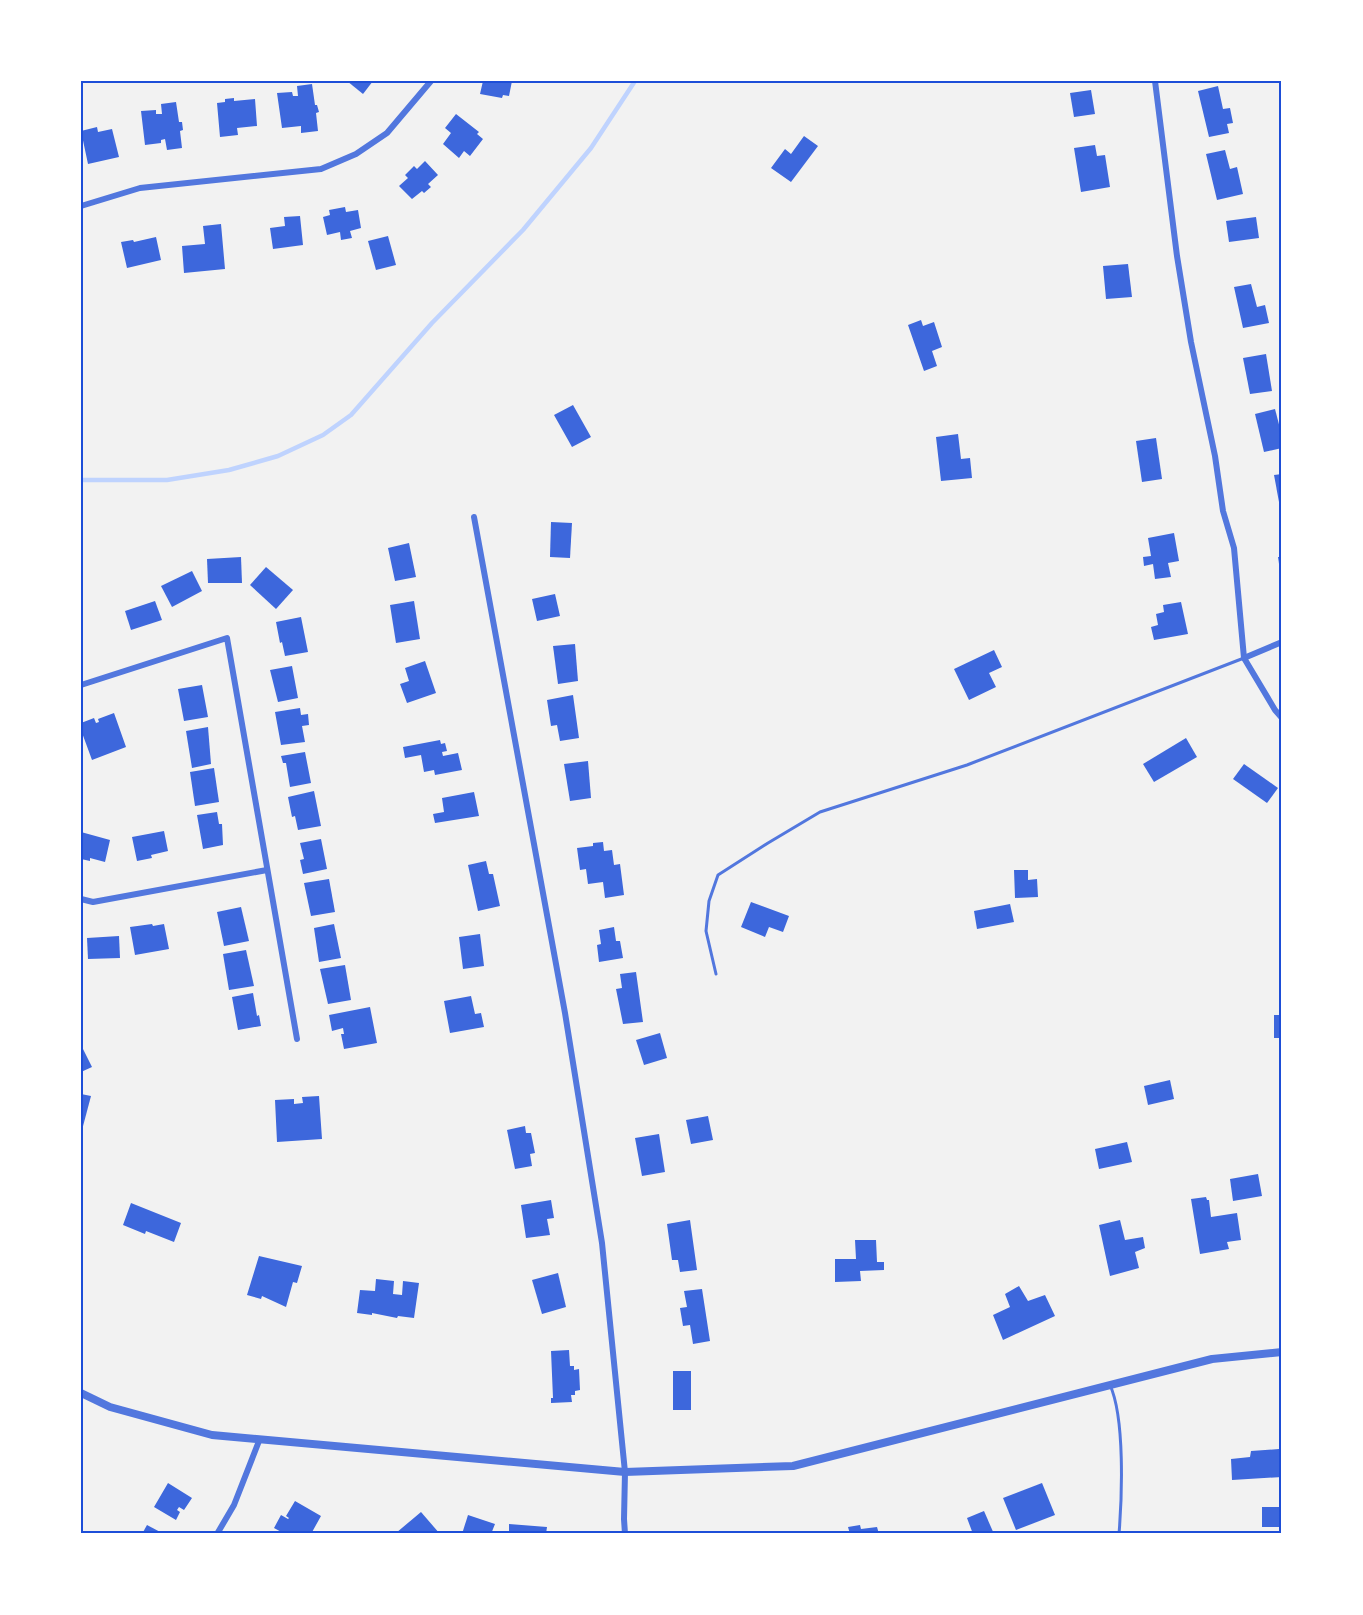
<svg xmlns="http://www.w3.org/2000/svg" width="1363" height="1615" font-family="Ubuntu,sans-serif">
<rect width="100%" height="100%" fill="#f2f2f2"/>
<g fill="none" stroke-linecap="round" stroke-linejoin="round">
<path stroke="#bfd3fe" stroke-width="4.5" d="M81,480H167L229,470L278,456L323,435L351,415L432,323L523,230L591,148L635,81"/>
</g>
<g fill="#3d67dc">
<path d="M347,81H373L363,94Z"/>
<path d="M483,81H512L509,96L503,95L502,98L480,94Z"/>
<path d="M312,84L315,105H317L319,112L316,113L318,131L301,133V126L282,128L277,93L292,92L293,96H298L297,86Z"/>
<path d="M1218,86L1223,109L1230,108L1233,123L1227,124L1229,133L1209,137L1198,91Z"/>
<path d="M1091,90L1095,114L1074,117L1070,93Z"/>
<path d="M234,98V101L255,99L257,126L237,128L238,135L220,137L217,103L225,102V99Z"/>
<path d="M176,102L179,122H182L183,130L180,131L182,148L167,150L165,139L161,140V143L145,145L141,111L156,110V114H162L161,104Z"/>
<path d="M456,114L479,132L477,134L483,139L470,156L464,151L459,158L443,144L451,133L445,128Z"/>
<path d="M97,127L98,132L112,129L119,157L88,164L81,131Z"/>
<path d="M804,136L818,146L791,182L771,168L785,149L791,154Z"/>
<path d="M1095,145L1097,156L1105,155L1110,187L1081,192L1074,148Z"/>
<path d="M1225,150L1230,169L1237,167L1243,194L1217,200L1206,154Z"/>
<path d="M425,161L438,175L428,184L431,187L424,193L422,191L412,199L399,186L408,178L405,175L414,166L417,169Z"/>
<path d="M345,207L346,212L358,210L361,228L350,231L352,238L341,240L340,232L327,235L323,217L330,215L329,210Z"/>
<path d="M300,216L303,245L273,249L270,228L285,226L284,217Z"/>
<path d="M1256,217L1259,238L1229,242L1226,221Z"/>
<path d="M221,224L225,269L184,273L182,246L205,244L203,226Z"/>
<path d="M388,236L396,265L376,270L368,241Z"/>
<path d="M156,237L161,260L127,268L121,242L133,240L134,242Z"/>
<path d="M1128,264L1132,297L1106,299L1103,266Z"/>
<path d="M1251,284L1257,307L1265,305L1269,323L1243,328L1234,287Z"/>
<path d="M921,320L923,326L934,322L942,347L932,351L937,366L924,371L908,325Z"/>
<path d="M1266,354L1272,391L1250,394L1243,358Z"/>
<path d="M573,405L591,437L572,447L554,415Z"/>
<path d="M1275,409L1282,436V448L1264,452L1255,414Z"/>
<path d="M958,434L961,459L970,458L972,478L941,481L936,437Z"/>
<path d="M1156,438L1162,479L1142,482L1136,441Z"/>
<path d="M1282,474V502H1279L1274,475Z"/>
<path d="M551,522L572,523L570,558L550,557Z"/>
<path d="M1174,533L1179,561L1168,563L1171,577L1155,579L1153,564L1144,566L1143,557L1151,556L1148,538Z"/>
<path d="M409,543L416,577L395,581L388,548Z"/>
<path d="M241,557L242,583H208L207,559Z"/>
<path d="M1278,557H1282V577H1281Z"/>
<path d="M266,567L293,590L276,609L250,585Z"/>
<path d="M192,571L202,591L172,607L161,586Z"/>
<path d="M555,594L560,616L537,621L532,599Z"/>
<path d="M155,601L162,620L131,630L125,611Z"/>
<path d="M414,601L420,639L396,643L390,605Z"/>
<path d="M1181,602L1188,634L1154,640L1151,627L1158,625L1156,614L1164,612L1163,605Z"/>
<path d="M301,617L308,652L285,656L282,642L280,643L276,622Z"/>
<path d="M575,644L578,681L558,684L553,646Z"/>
<path d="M994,650L1002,667L989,673L996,687L969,700L954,669Z"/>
<path d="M425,661L436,693L407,703L400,684L409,681L405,668Z"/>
<path d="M292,666L298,698L278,702L270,670Z"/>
<path d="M202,685L208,717L184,721L178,689Z"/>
<path d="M573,695L579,738L560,741L557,725L551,726L547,700Z"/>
<path d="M300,708L301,715L308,714L309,725L302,726L305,742L281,745L275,712Z"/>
<path d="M114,713L126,747L92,760L81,730V723L94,718L96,723L99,722L98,719Z"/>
<path d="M208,727L211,764L192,768L186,731Z"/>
<path d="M1186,738L1197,757L1154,782L1143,764Z"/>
<path d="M440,740L441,744L445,743L447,751L442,752L443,756L458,753L462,770L435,775L434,770L424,772L421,755L405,758L403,747Z"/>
<path d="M305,752L311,783L290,787L286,763H283L281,756Z"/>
<path d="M588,761L591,798L570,801L564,764Z"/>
<path d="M1244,764L1278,788L1267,803L1233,779Z"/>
<path d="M214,768L219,802L195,806L190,772Z"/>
<path d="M314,791L321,826L298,830L295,816L292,817L288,797Z"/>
<path d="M474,792L479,816L435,823L433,814L444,812L442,798Z"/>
<path d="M217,812L219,824H222L223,845L203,849L197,815Z"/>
<path d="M164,831L168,851L151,855L152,858L137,861L132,837Z"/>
<path d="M81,832L110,840L105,862L90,858V861L81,859Z"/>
<path d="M321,839L327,869L303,874L300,860L304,859L300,843Z"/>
<path d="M603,842L604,851L612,850L614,865L620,864L624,895L605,898L603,882L588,884L586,869L580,870L577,848L593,846V843Z"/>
<path d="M486,861L489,874H493L500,906L478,911L468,865Z"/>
<path d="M1014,870H1028V880L1037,879L1038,897L1015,898Z"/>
<path d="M329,879L335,912L311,916L304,883Z"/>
<path d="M751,902L789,916L783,932L769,927L765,937L741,927Z"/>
<path d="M1010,904L1014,922L977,929L974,911Z"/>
<path d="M241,907L249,941L224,946L217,912Z"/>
<path d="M152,924L153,926L164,924L169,949L135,955L130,927Z"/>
<path d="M334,924L341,958L319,962L314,928Z"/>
<path d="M614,927L616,941H620L623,958L599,962L597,945L601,944L599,930Z"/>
<path d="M480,934L484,966L463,969L459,937Z"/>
<path d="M119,936L120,958L88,959L87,938Z"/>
<path d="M246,950L254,986L229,990L223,954Z"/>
<path d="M345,965L351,1000L328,1004L320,969Z"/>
<path d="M636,972L643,1022L623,1024L616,989L622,988L620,974Z"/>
<path d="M253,993L257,1016L259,1015L261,1026L238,1030L232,997Z"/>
<path d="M471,996L475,1014L481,1013L484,1027L450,1033L444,1001Z"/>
<path d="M370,1007L377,1043L344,1049L341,1034H344L343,1028L332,1031L329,1015Z"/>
<rect x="1274" y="1015" width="8" height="23"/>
<path d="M660,1033L667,1058L644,1065L636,1040Z"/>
<path d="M81,1045L92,1067L81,1072Z"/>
<path d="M1170,1080L1174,1099L1148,1105L1144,1086Z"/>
<path d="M81,1094L91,1096L82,1130H81Z"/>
<path d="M319,1096L322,1139L277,1142L275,1100L294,1099V1104L303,1103L302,1097Z"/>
<path d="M708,1116L713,1140L691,1144L686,1120Z"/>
<path d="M525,1126L526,1133H531L535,1153L530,1154L532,1166L515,1169L507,1130Z"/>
<path d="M659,1134L665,1172L642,1176L635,1138Z"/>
<path d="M1127,1142L1132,1162L1099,1169L1095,1149Z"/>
<path d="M1258,1174L1262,1196L1233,1201L1230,1179Z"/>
<path d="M1206,1197L1207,1200H1209L1211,1217L1237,1213L1241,1240L1227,1242L1229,1249L1200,1254L1191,1199Z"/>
<path d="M551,1200L554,1218L547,1219L550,1235L526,1238L521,1205Z"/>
<path d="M131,1203L181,1223L174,1242L146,1231L145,1234L123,1225Z"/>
<path d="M690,1220L697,1270L680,1272L678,1260H672L667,1224Z"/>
<path d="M1120,1220L1125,1240L1143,1237L1145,1248L1135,1252L1139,1268L1110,1276L1099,1225Z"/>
<path d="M855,1240H876L877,1262H884V1270L860,1271L861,1281L835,1282V1259H856Z"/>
<path d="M259,1256L302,1266L297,1283L293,1282L286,1307L262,1296L261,1299L247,1295Z"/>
<path d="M558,1273L566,1307L542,1314L532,1280Z"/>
<path d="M376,1279L394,1281L393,1294L402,1295L403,1281L419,1283L414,1318L398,1316L397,1318L372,1313V1315L357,1313L360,1290L375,1291Z"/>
<path d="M1019,1286L1028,1301L1045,1295L1055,1316L1003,1340L993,1315L1010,1307L1005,1294Z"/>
<path d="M702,1289L710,1341L693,1344L690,1325L683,1326L680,1308L687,1307L684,1291Z"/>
<path d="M569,1350L570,1366H574V1370L579,1369L580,1390L575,1391V1395H571L572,1402L551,1403V1398H553L551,1351Z"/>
<rect x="673" y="1371" width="18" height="39"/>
<path d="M1279,1449L1282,1455V1477L1232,1480L1231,1459L1250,1457L1251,1451Z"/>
<path d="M168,1483L192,1498L184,1510L179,1507L177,1510L180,1512L176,1520L154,1507Z"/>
<path d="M1042,1483L1055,1515L1016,1530L1003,1498Z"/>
<path d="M295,1501L321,1516L311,1534H285L274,1528L281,1515L288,1519L289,1518L286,1516Z"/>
<rect x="1262" y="1507" width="20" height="20"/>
<path d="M984,1511L994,1534H973L967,1518Z"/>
<path d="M421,1512L440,1534H397L396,1533Z"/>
<path d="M468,1515L495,1524L491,1534H462Z"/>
<path d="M509,1524L547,1527L546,1534H509Z"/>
<path d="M147,1525L164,1534H142Z"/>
<path d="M860,1525L861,1529L877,1527L879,1534H850L848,1527Z"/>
</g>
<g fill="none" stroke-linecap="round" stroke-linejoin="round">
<g stroke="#5277de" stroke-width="3">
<path d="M716,974L706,931L709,901L718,875L768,843L820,812L967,765L1244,658"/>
<path d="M1110,1385C1125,1418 1122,1497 1119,1534"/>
</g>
<g stroke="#5277de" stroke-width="6">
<path d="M1155,81L1177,256L1191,342L1215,456L1223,511L1234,548L1244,658L1275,710L1282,718"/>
<path d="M81,206L140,188L321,169L356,154L387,133L431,81"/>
<path d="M474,517L565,1013L602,1243L625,1472L624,1519L625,1534"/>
<path d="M1244,658L1282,642"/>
<path d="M81,685L227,638L297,1039"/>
<path d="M81,899L93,902L267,870"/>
<path d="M217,1534L234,1505L259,1441"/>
</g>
<path stroke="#5277de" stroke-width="8" d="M81,1393L110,1407L212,1435L625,1472L793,1466L1212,1359L1282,1352"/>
</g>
<rect width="1363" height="1615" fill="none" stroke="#ffffff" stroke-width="165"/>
<rect x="82" y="82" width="1198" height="1450" fill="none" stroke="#1d4ed8" stroke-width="2"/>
</svg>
